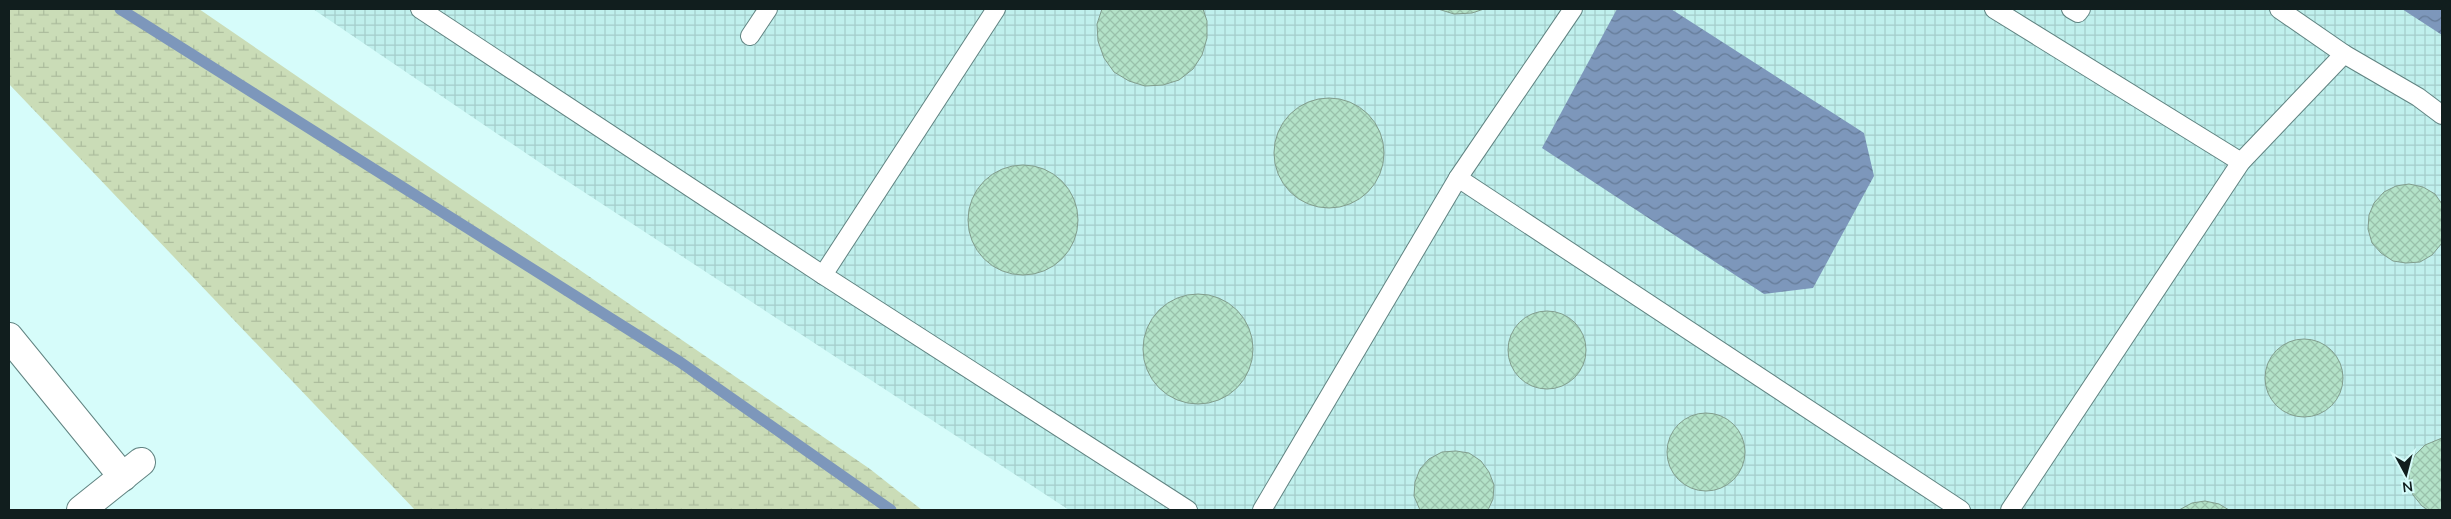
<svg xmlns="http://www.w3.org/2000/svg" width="2451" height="519" font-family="Mulish,sans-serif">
<defs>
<pattern id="industrial-grid" width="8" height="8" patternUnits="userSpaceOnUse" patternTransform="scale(1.25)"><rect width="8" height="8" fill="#c0f0ed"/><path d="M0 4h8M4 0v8" fill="none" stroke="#a4cdcb"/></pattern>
<pattern id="wetland-marsh" width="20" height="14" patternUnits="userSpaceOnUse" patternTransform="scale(1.25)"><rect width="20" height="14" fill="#cadcb7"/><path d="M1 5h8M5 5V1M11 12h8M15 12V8" fill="none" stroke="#acbc9d"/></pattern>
<pattern id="water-waves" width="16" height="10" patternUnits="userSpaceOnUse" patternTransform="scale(1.25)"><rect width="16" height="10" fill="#7d97bb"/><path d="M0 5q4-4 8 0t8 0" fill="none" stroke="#657b97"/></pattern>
<pattern id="building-cross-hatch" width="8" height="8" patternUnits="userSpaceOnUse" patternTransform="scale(1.25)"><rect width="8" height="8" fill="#b3e2c8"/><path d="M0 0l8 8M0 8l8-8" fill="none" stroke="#99c1ab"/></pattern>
</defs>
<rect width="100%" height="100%" fill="#d6fcfa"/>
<path fill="url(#industrial-grid)" d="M313,9H2442V510H1069L561,177Z"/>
<path fill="url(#wetland-marsh)" d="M9,9H199L870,469L922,510H415L9,84Z"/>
<g fill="url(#water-waves)">
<path d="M1617,9H1671L1864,133L1874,176L1813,288L1764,294L1542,148Z"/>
<path d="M2402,9H2442V35Z"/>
</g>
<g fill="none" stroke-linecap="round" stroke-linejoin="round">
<path stroke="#7d97bb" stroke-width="11" d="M120,9L680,362L891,510"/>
</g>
<g fill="url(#building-cross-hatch)" stroke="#819d8d">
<path d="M1102,9H1203L1207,21V38L1202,55L1193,69L1179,80L1163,85L1145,86L1129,81L1114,72L1104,58L1098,41L1097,24Z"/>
<path d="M1438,9H1484L1472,13L1454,14Z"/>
<circle cx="1329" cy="153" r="55"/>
<circle cx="1023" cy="220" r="55"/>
<path d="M2409,184L2423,187L2435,194L2442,204V243L2432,255L2420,262L2406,263L2393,261L2381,253L2372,243L2368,229L2369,215L2374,203L2384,192L2396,186Z"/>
<circle cx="1198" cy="349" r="55"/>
<circle cx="1547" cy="350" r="39"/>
<circle cx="2304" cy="378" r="39"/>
<circle cx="1706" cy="452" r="39"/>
<path d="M2442,438V510H2428L2422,506L2413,495L2409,482V468L2415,455L2425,445Z"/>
<path d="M1456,451L1469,453L1481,461L1489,472L1494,485L1493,499L1488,510H1420L1414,496L1415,482L1420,469L1429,459L1442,452Z"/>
<path d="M2205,501L2219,504L2229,510H2179L2192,503Z"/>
</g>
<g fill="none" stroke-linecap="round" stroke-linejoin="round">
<g stroke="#618482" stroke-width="20">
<g id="service">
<path d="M420,9L823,275L1188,510"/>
<path d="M1994,9L2241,162"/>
<path d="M2071,9L2078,13L2081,9"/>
<path d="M2279,9L2344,54"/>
<path d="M750,36L768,9"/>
<path d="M1458,178L1961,510"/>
<path d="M823,275L996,9"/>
<path d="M1262,510L1458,178L1573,9"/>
<path d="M2010,510L2241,162L2344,54L2418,97L2442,115"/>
</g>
</g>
<g stroke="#618482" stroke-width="30">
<g id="minor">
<path d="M9,337L123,477"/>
<path d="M81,510L141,462"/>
</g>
</g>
<use href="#service" stroke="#fff" stroke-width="18"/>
<use href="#minor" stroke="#fff" stroke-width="28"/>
</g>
<rect width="2451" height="519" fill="none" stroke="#111e1e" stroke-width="20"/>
<g transform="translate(2406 474) rotate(173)" stroke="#d6fcfa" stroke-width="4" paint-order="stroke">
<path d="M0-4L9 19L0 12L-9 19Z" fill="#111e1e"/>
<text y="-8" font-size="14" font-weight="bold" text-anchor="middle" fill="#111e1e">N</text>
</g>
</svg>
